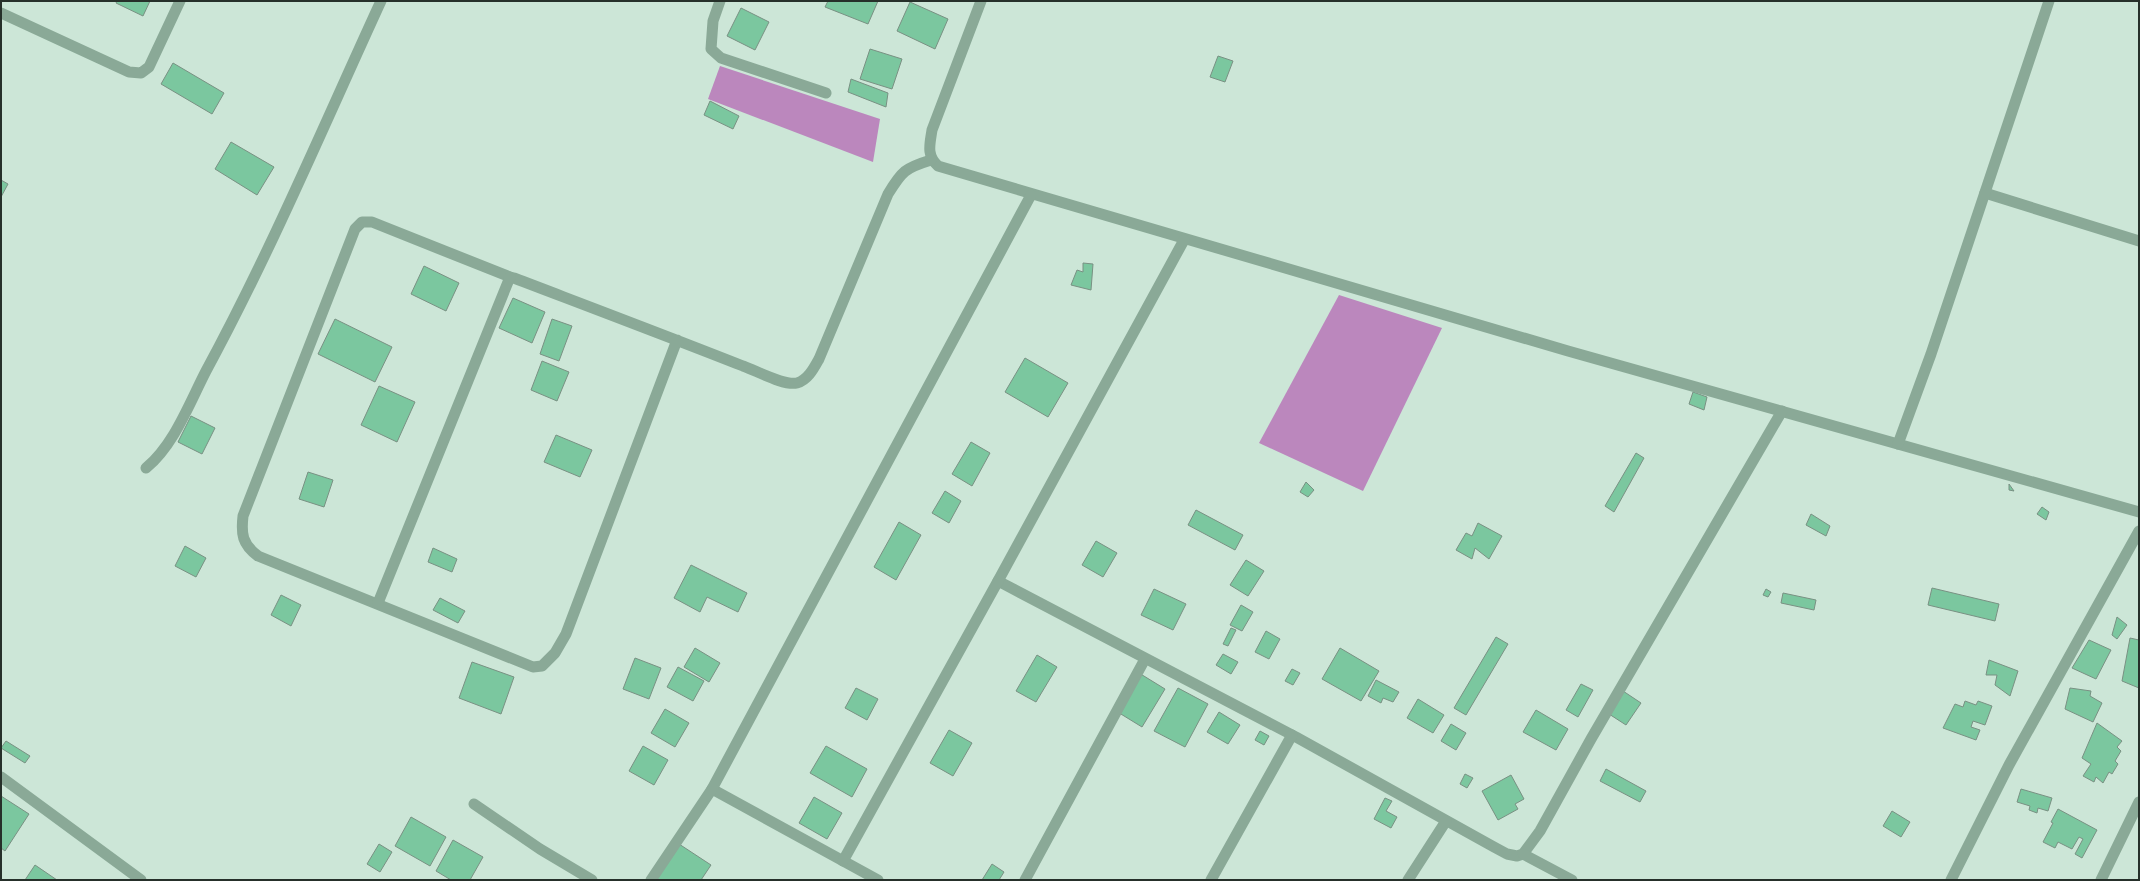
<svg xmlns="http://www.w3.org/2000/svg" width="2140" height="881" font-family="'Open Sans',sans-serif">
<rect width="100%" height="100%" fill="#cce6d7"/>
<g fill="#bb87bd">
<path d="M720,66L880,119L873,162L708,99Z"/>
<path d="M1339,295L1442,328L1363,491L1259,443Z"/>
</g>
<g fill="#7bc79f" stroke="#799183">
<path d="M117,1H150L143,16L116,3Z"/>
<path d="M828,1H878L868,24L825,7Z"/>
<path d="M910,2L948,19L935,49L897,31Z"/>
<path d="M741,8L769,22L755,50L727,36Z"/>
<path d="M870,49L902,59L892,89L860,79Z"/>
<path d="M1218,56L1233,61L1225,82L1210,77Z"/>
<path d="M173,63L224,93L212,114L161,84Z"/>
<path d="M851,79L888,93L886,107L848,92Z"/>
<path d="M710,101L739,116L733,129L704,115Z"/>
<path d="M231,142L274,167L257,195L215,169Z"/>
<path d="M1,180L8,184L1,197Z"/>
<path d="M1083,263L1093,264L1091,290L1071,285L1077,270L1083,272Z"/>
<path d="M424,266L459,283L446,311L411,294Z"/>
<path d="M513,298L545,312L532,343L499,328Z"/>
<path d="M335,319L392,347L375,382L318,354Z"/>
<path d="M552,319L572,326L559,361L540,354Z"/>
<path d="M1025,358L1068,383L1048,417L1005,392Z"/>
<path d="M542,361L569,372L557,401L531,390Z"/>
<path d="M379,386L415,402L397,442L361,425Z"/>
<path d="M1693,392L1707,397L1704,410L1689,404Z"/>
<path d="M191,416L215,428L202,454L178,442Z"/>
<path d="M556,435L592,450L580,477L544,462Z"/>
<path d="M971,442L990,453L972,486L952,474Z"/>
<path d="M1636,453L1644,458L1614,512L1605,506Z"/>
<path d="M308,472L333,480L324,507L299,499Z"/>
<path d="M1306,482L1314,490L1308,497L1300,492Z"/>
<path d="M2009,484L2014,491L2009,490Z"/>
<path d="M945,491L961,501L949,523L932,513Z"/>
<path d="M2042,507L2049,512L2046,520L2037,514Z"/>
<path d="M1196,510L1243,535L1235,550L1188,525Z"/>
<path d="M1811,514L1830,526L1826,536L1806,525Z"/>
<path d="M899,522L921,535L896,580L874,567Z"/>
<path d="M1478,523L1502,536L1489,559L1475,548L1472,559L1456,550L1466,533L1472,536Z"/>
<path d="M1096,541L1117,553L1103,577L1082,565Z"/>
<path d="M185,546L206,558L196,577L175,566Z"/>
<path d="M433,548L457,559L452,572L428,562Z"/>
<path d="M1246,560L1264,571L1248,596L1230,585Z"/>
<path d="M691,565L747,593L738,612L707,597L700,612L674,598Z"/>
<path d="M1932,588L1999,604L1995,621L1928,605Z"/>
<path d="M1154,589L1186,604L1173,630L1141,615Z"/>
<path d="M1766,589L1771,592L1768,597L1763,595Z"/>
<path d="M1783,593L1816,600L1814,610L1781,603Z"/>
<path d="M281,595L301,605L291,626L271,615Z"/>
<path d="M440,598L465,611L458,623L433,610Z"/>
<path d="M1241,605L1253,612L1242,631L1230,625Z"/>
<path d="M2117,617L2127,625L2117,639L2112,635Z"/>
<path d="M1231,628L1236,630L1228,646L1223,644Z"/>
<path d="M1266,631L1280,639L1269,659L1255,652Z"/>
<path d="M1496,637L1508,644L1466,715L1454,708Z"/>
<path d="M2130,638L2139,640V688L2122,681Z"/>
<path d="M2089,640L2111,650L2096,679L2072,668Z"/>
<path d="M695,648L720,663L709,682L684,667Z"/>
<path d="M1340,648L1379,671L1361,701L1322,679Z"/>
<path d="M1223,654L1238,662L1231,674L1216,665Z"/>
<path d="M1037,655L1057,667L1036,702L1016,691Z"/>
<path d="M635,658L661,668L649,699L623,689Z"/>
<path d="M1989,660L2018,671L2010,696L1995,685L1997,675H1986Z"/>
<path d="M472,662L514,677L501,714L459,698Z"/>
<path d="M678,667L704,681L693,701L667,687Z"/>
<path d="M1292,669L1300,673L1293,685L1285,681Z"/>
<path d="M1139,673L1165,689L1142,727L1116,711Z"/>
<path d="M1376,680L1399,692L1393,702L1383,698L1381,703L1368,696Z"/>
<path d="M1581,684L1593,690L1578,717L1566,710Z"/>
<path d="M856,688L878,699L867,720L845,708Z"/>
<path d="M1178,688L1208,704L1185,747L1154,731Z"/>
<path d="M2070,688L2091,691L2090,696L2102,703L2093,722L2065,709Z"/>
<path d="M1623,691L1641,703L1626,725L1609,714Z"/>
<path d="M1418,699L1444,715L1433,733L1407,718Z"/>
<path d="M1965,701L1976,705L1978,701L1992,706L1985,725L1973,721L1971,727L1980,730L1976,740L1943,728L1955,704L1963,707Z"/>
<path d="M665,709L689,723L675,747L651,733Z"/>
<path d="M1536,710L1568,729L1556,750L1523,732Z"/>
<path d="M1219,712L1240,725L1228,744L1207,732Z"/>
<path d="M2097,723L2122,741L2117,747L2121,751L2115,761L2118,764L2112,774L2109,772L2103,783L2096,777L2094,782L2083,776L2091,764L2082,758Z"/>
<path d="M1451,724L1466,733L1456,750L1441,741Z"/>
<path d="M949,730L972,743L953,776L930,763Z"/>
<path d="M1260,731L1269,736L1264,745L1255,740Z"/>
<path d="M6,741L30,756L25,763L1,748Z"/>
<path d="M643,746L668,760L654,785L629,771Z"/>
<path d="M826,746L867,769L852,797L810,773Z"/>
<path d="M1606,769L1646,791L1640,802L1600,781Z"/>
<path d="M1465,774L1473,778L1467,788L1460,784Z"/>
<path d="M1511,775L1524,799L1515,804L1518,809L1498,820L1482,791Z"/>
<path d="M2021,789L2052,798L2048,811L2038,808L2037,813L2029,810L2030,806L2017,802Z"/>
<path d="M1,796L29,814L5,851L1,848Z"/>
<path d="M814,797L842,813L827,839L799,823Z"/>
<path d="M1385,798L1392,801L1386,811L1397,817L1391,828L1374,819Z"/>
<path d="M2058,809L2097,830L2082,858L2075,854L2083,839L2079,837L2072,849L2058,842L2055,848L2043,842L2053,823L2051,822Z"/>
<path d="M1892,811L1910,822L1901,837L1883,826Z"/>
<path d="M411,817L446,837L430,866L395,846Z"/>
<path d="M453,840L483,857L470,880H451L436,871Z"/>
<path d="M379,844L392,852L380,872L367,864Z"/>
<path d="M679,844L711,865L701,880H656Z"/>
<path d="M992,864L1004,872L999,880H982Z"/>
<path d="M35,865L57,880H25Z"/>
</g>
<g fill="none" stroke-linecap="round" stroke-linejoin="round">
<g stroke="#8aa997" stroke-width="11">
<path d="M720,1L713,21L711,49L721,58L826,93"/>
<path d="M981,1L932,130C930,144 926,155 938,166L1568,351L2139,512"/>
<path d="M1,13L129,72L141,73L149,67L180,1"/>
<path d="M1985,193L2139,241"/>
<path d="M677,340L566,634L555,653L542,666L533,667L258,556C242,544 241,534 243,516L355,229L362,222H372L382,226L510,277L514,278C590,307 667,336 743,366C757,371 784,386 797,383C808,380 814,368 819,359L888,194C902,171 905,168 931,160"/>
<path d="M1898,444L1931,354L2049,1"/>
<path d="M146,468C174,445 189,404 206,371C271,251 324,125 381,1"/>
<path d="M998,581L1296,737L1494,847L1507,854L1517,856L1523,854L1540,831L1591,739L1782,411"/>
<path d="M378,603L510,277"/>
<path d="M1,777L141,880"/>
<path d="M712,789L878,880"/>
<path d="M474,804L540,849L592,880"/>
<path d="M1523,854L1572,880"/>
<path d="M843,861L998,581L1184,240"/>
<path d="M651,880L712,789L1031,195"/>
<path d="M1025,880L1145,659"/>
<path d="M1211,880L1292,735"/>
<path d="M1408,880L1446,821"/>
<path d="M1951,880L2009,765L2139,531"/>
<path d="M2101,880L2139,802"/>
</g>
</g>
<rect width="2140" height="881" fill="none" stroke="#26302a" stroke-width="4"/>
</svg>
